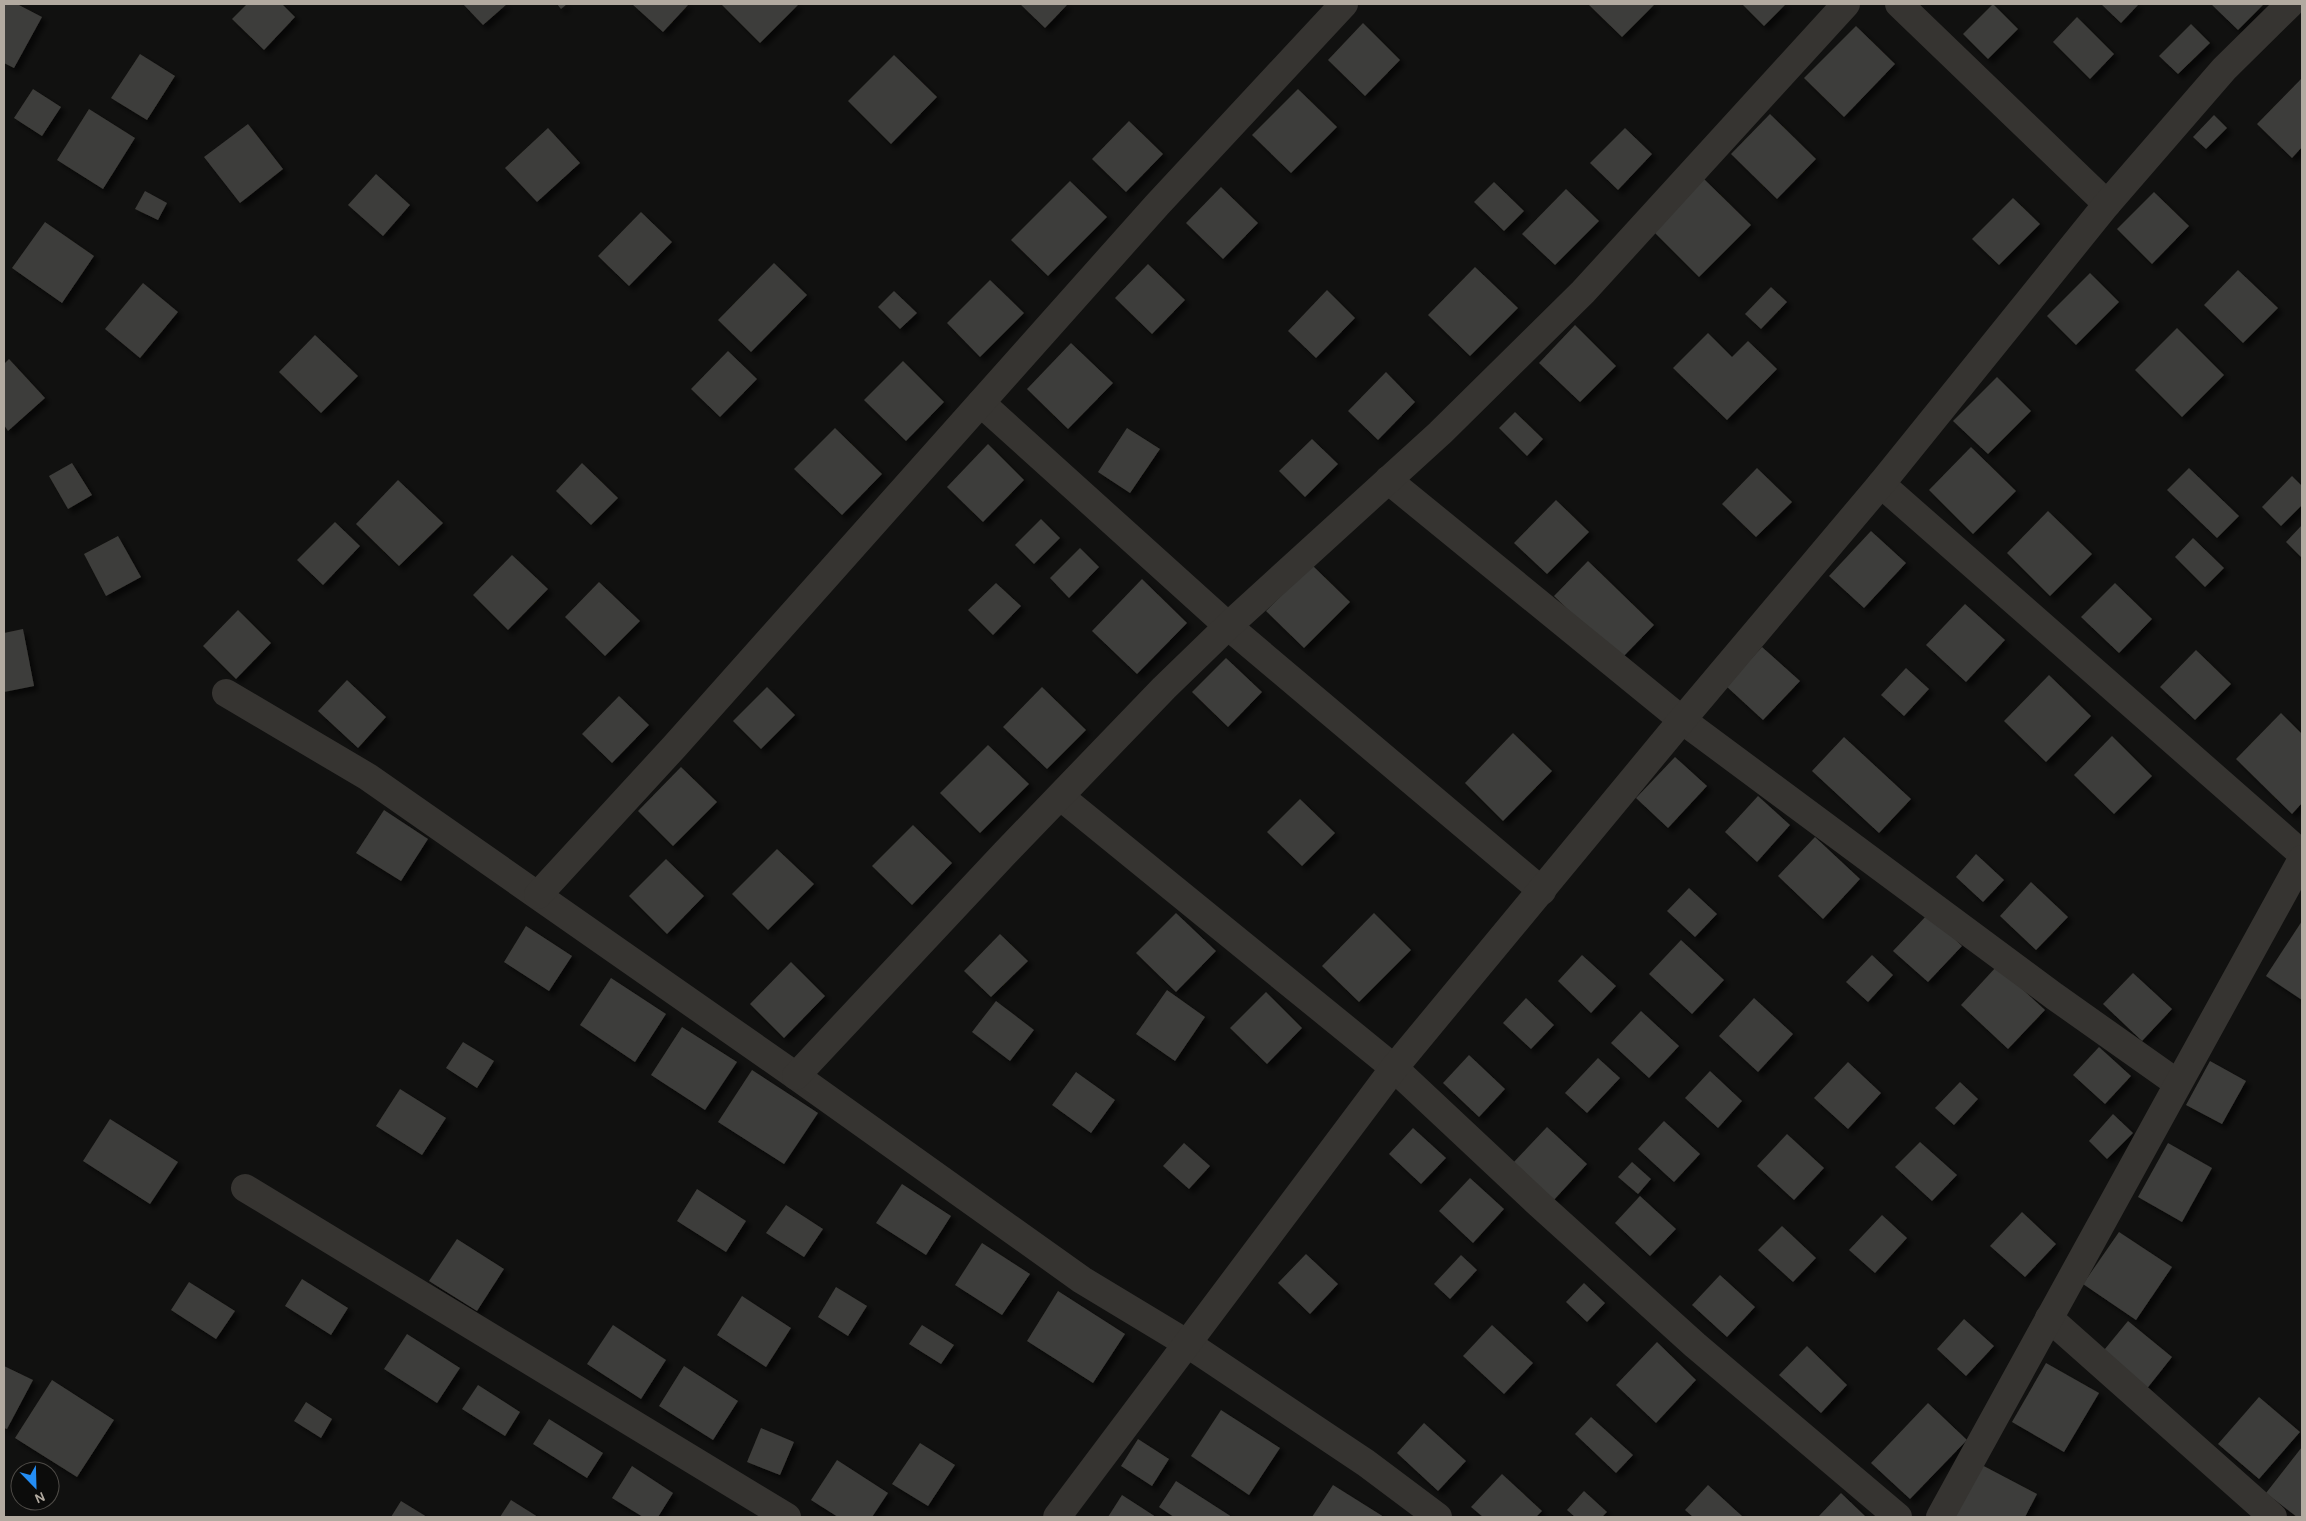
<svg xmlns="http://www.w3.org/2000/svg" width="2306" height="1521" font-family="Karla,sans-serif">
<defs>
<filter id="shadow"><feDropShadow dx="4.5" dy="4.5" stdDeviation="2.5" flood-color="#0009"/></filter>
</defs>
<rect width="100%" height="100%" fill="#111110"/>
<g fill="#3e3d3a" filter="url(#shadow)">
<path d="M4,4H17L42,17L14,68L4,63Z"/>
<path d="M247,4H282L295,17L264,50L232,19Z"/>
<path d="M463,4H507L483,25Z"/>
<path d="M557,4H567L561,9Z"/>
<path d="M632,4H689L663,32Z"/>
<path d="M721,4H799L760,43Z"/>
<path d="M1020,4H1068L1045,28Z"/>
<path d="M1588,4H1655L1622,37Z"/>
<path d="M1742,4H1786L1764,26Z"/>
<path d="M1993,4L2018,29L1988,59L1963,34Z"/>
<path d="M2101,4H2139L2121,23Z"/>
<path d="M2211,4H2264L2238,30Z"/>
<path d="M2077,17L2114,54L2090,79L2053,42Z"/>
<path d="M1363,23L1400,60L1365,96L1328,60Z"/>
<path d="M2191,24L2210,43L2178,74L2159,56Z"/>
<path d="M1856,26L1895,64L1844,117L1804,78Z"/>
<path d="M140,54L175,76L147,120L111,98Z"/>
<path d="M894,55L937,97L891,144L848,101Z"/>
<path d="M2302,78V147L2292,158L2257,124Z"/>
<path d="M33,89L61,107L42,136L14,118Z"/>
<path d="M1298,89L1337,127L1291,173L1252,135Z"/>
<path d="M89,109L135,138L103,189L57,160Z"/>
<path d="M1770,114L1816,159L1777,199L1731,154Z"/>
<path d="M2214,115L2227,128L2206,149L2193,137Z"/>
<path d="M1129,121L1163,154L1126,192L1092,159Z"/>
<path d="M248,124L283,169L240,203L204,157Z"/>
<path d="M548,128L580,163L537,202L505,168Z"/>
<path d="M1625,128L1652,154L1618,190L1590,163Z"/>
<path d="M376,174L410,205L383,236L348,205Z"/>
<path d="M1703,178L1751,225L1699,277L1652,230Z"/>
<path d="M1070,181L1107,217L1048,276L1011,240Z"/>
<path d="M1494,182L1524,211L1504,231L1474,202Z"/>
<path d="M1221,187L1258,223L1223,259L1186,223Z"/>
<path d="M1566,189L1599,221L1555,265L1522,234Z"/>
<path d="M145,191L167,203L158,220L135,209Z"/>
<path d="M2154,192L2189,226L2152,264L2117,229Z"/>
<path d="M2013,198L2040,224L1999,265L1972,239Z"/>
<path d="M641,212L672,242L629,286L598,256Z"/>
<path d="M45,222L94,256L62,303L12,268Z"/>
<path d="M774,263L807,295L751,352L718,320Z"/>
<path d="M1148,264L1185,300L1152,334L1115,298Z"/>
<path d="M1475,267L1518,308L1470,356L1428,315Z"/>
<path d="M2238,270L2278,308L2243,343L2204,305Z"/>
<path d="M2090,273L2119,302L2076,345L2047,316Z"/>
<path d="M990,280L1024,313L980,357L947,323Z"/>
<path d="M143,283L178,312L140,358L105,329Z"/>
<path d="M1771,287L1787,302L1761,329L1745,314Z"/>
<path d="M1327,290L1355,318L1316,358L1288,331Z"/>
<path d="M894,291L917,313L900,329L878,307Z"/>
<path d="M1575,325L1616,366L1580,402L1539,363Z"/>
<path d="M2177,328L2224,375L2182,417L2135,370Z"/>
<path d="M1708,333L1732,357L1748,341L1777,369L1727,420L1673,368Z"/>
<path d="M315,335L358,376L321,413L279,372Z"/>
<path d="M1071,343L1113,383L1068,429L1027,389Z"/>
<path d="M728,351L757,379L720,417L691,389Z"/>
<path d="M9,359L45,398L8,431L4,425V364Z"/>
<path d="M903,361L944,402L906,441L864,400Z"/>
<path d="M1386,372L1415,402L1378,440L1348,411Z"/>
<path d="M1997,377L2031,411L1988,454L1953,421Z"/>
<path d="M1515,412L1543,439L1527,456L1499,428Z"/>
<path d="M835,428L882,474L842,515L794,469Z"/>
<path d="M1127,428L1160,449L1130,493L1098,472Z"/>
<path d="M1312,439L1338,464L1305,497L1279,471Z"/>
<path d="M988,444L1024,480L983,522L947,487Z"/>
<path d="M1971,447L2016,491L1973,534L1929,490Z"/>
<path d="M72,463L92,495L68,509L49,476Z"/>
<path d="M582,463L618,498L591,525L556,491Z"/>
<path d="M1757,468L1792,502L1756,537L1722,504Z"/>
<path d="M2189,468L2239,516L2217,538L2167,490Z"/>
<path d="M2292,476L2302,486V505L2281,526L2262,507Z"/>
<path d="M398,480L443,523L399,566L356,524Z"/>
<path d="M1556,500L1589,532L1547,574L1514,543Z"/>
<path d="M2048,511L2092,554L2050,596L2007,553Z"/>
<path d="M1041,519L1060,538L1034,564L1015,545Z"/>
<path d="M335,522L360,546L323,585L297,560Z"/>
<path d="M2302,525V558L2286,542Z"/>
<path d="M1871,531L1906,563L1864,608L1829,576Z"/>
<path d="M118,536L141,577L106,596L84,554Z"/>
<path d="M2193,538L2224,568L2205,587L2175,557Z"/>
<path d="M1080,548L1099,567L1069,598L1050,578Z"/>
<path d="M512,555L548,589L508,630L473,595Z"/>
<path d="M1588,561L1654,625L1620,660L1554,596Z"/>
<path d="M1312,565L1350,602L1304,648L1266,611Z"/>
<path d="M1142,579L1187,623L1137,674L1092,631Z"/>
<path d="M599,582L640,621L605,656L565,617Z"/>
<path d="M996,583L1021,606L993,635L968,610Z"/>
<path d="M2115,583L2152,619L2119,653L2081,617Z"/>
<path d="M1965,604L2005,640L1966,682L1926,645Z"/>
<path d="M238,610L271,643L236,679L203,646Z"/>
<path d="M23,629L34,686L4,692V633Z"/>
<path d="M1762,647L1800,681L1763,720L1726,686Z"/>
<path d="M2196,650L2231,684L2195,720L2160,687Z"/>
<path d="M1226,658L1262,692L1228,727L1192,692Z"/>
<path d="M1906,668L1929,689L1904,716L1881,695Z"/>
<path d="M2049,675L2091,716L2046,762L2004,721Z"/>
<path d="M347,680L386,717L358,748L318,711Z"/>
<path d="M767,687L795,715L761,749L733,721Z"/>
<path d="M1042,687L1086,730L1047,769L1003,727Z"/>
<path d="M619,696L649,725L612,763L582,734Z"/>
<path d="M2281,713L2302,734V803L2292,814L2236,759Z"/>
<path d="M1513,733L1552,771L1503,821L1465,783Z"/>
<path d="M2112,736L2152,776L2114,814L2074,775Z"/>
<path d="M1844,737L1911,799L1879,833L1812,771Z"/>
<path d="M988,745L1029,784L980,833L940,793Z"/>
<path d="M1675,757L1707,786L1668,828L1636,798Z"/>
<path d="M681,767L717,802L673,846L638,811Z"/>
<path d="M1758,796L1790,825L1757,862L1725,832Z"/>
<path d="M1300,799L1335,833L1302,866L1267,832Z"/>
<path d="M384,810L428,839L401,881L356,853Z"/>
<path d="M913,825L952,863L912,905L872,866Z"/>
<path d="M1815,837L1860,879L1823,919L1778,876Z"/>
<path d="M777,849L814,884L768,930L732,894Z"/>
<path d="M1976,854L2004,880L1983,902L1956,877Z"/>
<path d="M666,859L704,896L667,934L629,896Z"/>
<path d="M2031,882L2068,917L2036,950L2000,916Z"/>
<path d="M1689,888L1717,914L1695,937L1667,911Z"/>
<path d="M1176,913L1216,951L1176,992L1136,953Z"/>
<path d="M1374,913L1411,950L1359,1002L1322,966Z"/>
<path d="M1928,914L1962,946L1928,982L1893,951Z"/>
<path d="M2302,921V1000L2266,976Z"/>
<path d="M526,926L572,956L549,991L504,962Z"/>
<path d="M1000,934L1028,961L991,997L964,971Z"/>
<path d="M1681,940L1724,980L1692,1014L1649,974Z"/>
<path d="M1582,955L1616,986L1591,1013L1558,981Z"/>
<path d="M1872,955L1893,975L1868,1002L1846,982Z"/>
<path d="M791,962L825,996L784,1038L750,1004Z"/>
<path d="M1997,966L2045,1010L2008,1049L1961,1005Z"/>
<path d="M2133,973L2172,1009L2142,1041L2103,1004Z"/>
<path d="M611,978L666,1014L635,1062L580,1025Z"/>
<path d="M1167,990L1205,1017L1175,1061L1136,1034Z"/>
<path d="M1266,992L1302,1028L1267,1064L1230,1028Z"/>
<path d="M1526,998L1554,1025L1531,1049L1503,1023Z"/>
<path d="M1754,998L1793,1034L1758,1072L1719,1036Z"/>
<path d="M996,1001L1034,1030L1010,1061L972,1032Z"/>
<path d="M1641,1011L1679,1046L1649,1078L1611,1043Z"/>
<path d="M682,1027L737,1062L705,1110L651,1075Z"/>
<path d="M463,1042L494,1061L477,1088L446,1068Z"/>
<path d="M2099,1047L2131,1076L2105,1104L2073,1075Z"/>
<path d="M1469,1055L1505,1089L1479,1117L1443,1083Z"/>
<path d="M1598,1058L1620,1078L1587,1113L1565,1093Z"/>
<path d="M2210,1061L2246,1081L2222,1124L2186,1105Z"/>
<path d="M1848,1062L1881,1093L1848,1129L1814,1098Z"/>
<path d="M752,1070L818,1113L784,1164L718,1122Z"/>
<path d="M1710,1071L1742,1101L1718,1128L1685,1098Z"/>
<path d="M1076,1072L1115,1100L1091,1133L1052,1105Z"/>
<path d="M1960,1082L1978,1099L1954,1125L1935,1108Z"/>
<path d="M400,1089L446,1118L422,1155L376,1126Z"/>
<path d="M2113,1114L2133,1133L2107,1159L2089,1141Z"/>
<path d="M110,1119L178,1162L150,1204L83,1161Z"/>
<path d="M1664,1121L1700,1154L1674,1182L1638,1149Z"/>
<path d="M1547,1127L1587,1164L1552,1202L1512,1164Z"/>
<path d="M1413,1128L1446,1158L1421,1184L1389,1154Z"/>
<path d="M1787,1134L1824,1168L1794,1200L1757,1166Z"/>
<path d="M1920,1142L1957,1175L1932,1201L1895,1167Z"/>
<path d="M1184,1143L1210,1166L1189,1189L1163,1166Z"/>
<path d="M2168,1143L2212,1168L2182,1222L2138,1197Z"/>
<path d="M1632,1162L1651,1179L1638,1194L1618,1177Z"/>
<path d="M1470,1178L1504,1209L1473,1243L1439,1211Z"/>
<path d="M902,1184L951,1216L926,1255L876,1223Z"/>
<path d="M697,1189L746,1221L726,1252L677,1221Z"/>
<path d="M1640,1196L1676,1229L1650,1256L1615,1223Z"/>
<path d="M786,1205L823,1229L804,1257L766,1233Z"/>
<path d="M2022,1212L2056,1244L2025,1277L1990,1246Z"/>
<path d="M1882,1215L1907,1238L1875,1273L1849,1250Z"/>
<path d="M1782,1226L1816,1258L1793,1282L1758,1250Z"/>
<path d="M2119,1232L2172,1267L2136,1320L2083,1284Z"/>
<path d="M457,1239L504,1269L477,1311L429,1281Z"/>
<path d="M982,1243L1030,1274L1002,1315L955,1285Z"/>
<path d="M1306,1254L1338,1284L1310,1314L1278,1283Z"/>
<path d="M1461,1255L1477,1270L1450,1299L1434,1284Z"/>
<path d="M1720,1275L1755,1307L1727,1337L1692,1305Z"/>
<path d="M302,1279L348,1308L331,1335L285,1306Z"/>
<path d="M189,1282L235,1311L216,1339L171,1310Z"/>
<path d="M1584,1283L1605,1303L1587,1322L1566,1302Z"/>
<path d="M836,1287L867,1306L848,1336L818,1317Z"/>
<path d="M1058,1291L1125,1334L1093,1383L1027,1341Z"/>
<path d="M742,1296L791,1328L766,1367L717,1335Z"/>
<path d="M1964,1319L1994,1346L1966,1376L1937,1349Z"/>
<path d="M2128,1321L2172,1357L2145,1391L2100,1355Z"/>
<path d="M613,1325L666,1360L641,1399L587,1364Z"/>
<path d="M922,1325L954,1345L941,1364L909,1344Z"/>
<path d="M1492,1325L1533,1363L1504,1394L1463,1356Z"/>
<path d="M407,1334L460,1368L437,1403L384,1369Z"/>
<path d="M1657,1342L1696,1380L1656,1423L1616,1385Z"/>
<path d="M1807,1346L1847,1385L1821,1413L1779,1375Z"/>
<path d="M2046,1363L2099,1393L2064,1452L2012,1422Z"/>
<path d="M4,1366L33,1380L7,1429L4,1428Z"/>
<path d="M684,1366L738,1401L713,1440L659,1406Z"/>
<path d="M52,1380L114,1420L77,1477L15,1438Z"/>
<path d="M478,1385L520,1412L505,1436L462,1409Z"/>
<path d="M2259,1397L2300,1432L2259,1479L2218,1444Z"/>
<path d="M306,1402L332,1419L321,1438L294,1421Z"/>
<path d="M1928,1403L1967,1440L1910,1499L1871,1463Z"/>
<path d="M1221,1410L1280,1448L1249,1495L1191,1456Z"/>
<path d="M1591,1417L1633,1455L1616,1473L1575,1434Z"/>
<path d="M549,1419L603,1453L587,1478L533,1444Z"/>
<path d="M1424,1423L1466,1461L1438,1491L1397,1453Z"/>
<path d="M761,1428L794,1442L780,1475L747,1462Z"/>
<path d="M1138,1439L1169,1459L1152,1486L1121,1466Z"/>
<path d="M920,1443L955,1465L928,1506L892,1484Z"/>
<path d="M2302,1447V1517H2297L2266,1493Z"/>
<path d="M837,1460L888,1493L872,1517H838L811,1500Z"/>
<path d="M1978,1463L2037,1494L2025,1517H1949Z"/>
<path d="M632,1466L673,1493L658,1517H643L612,1498Z"/>
<path d="M1502,1474L1542,1511L1536,1517H1483L1471,1507Z"/>
<path d="M1176,1481L1232,1517H1174L1159,1507Z"/>
<path d="M1333,1485L1384,1517H1312Z"/>
<path d="M1708,1485L1743,1517H1693L1685,1510Z"/>
<path d="M1584,1491L1607,1512L1602,1517H1575L1567,1510Z"/>
<path d="M1841,1493L1866,1517H1818Z"/>
<path d="M1122,1495L1156,1517H1108Z"/>
<path d="M511,1500L538,1517H500Z"/>
<path d="M401,1501L427,1517H391Z"/>
</g>
<g fill="none" stroke-linecap="round" stroke-linejoin="round">
<g stroke="#363431" stroke-width="28">
<path d="M1899,4L2107,204"/>
<path d="M981,403L1228,626L1542,891"/>
<path d="M1388,480L1682,720L2054,996L2177,1083"/>
<path d="M1881,484L2302,854"/>
<path d="M226,693L368,777L796,1076L1082,1280L1188,1344L1366,1463L1438,1517"/>
<path d="M1061,797L1394,1068L1539,1204L1695,1345L1898,1517"/>
<path d="M538,895L675,746L1157,205L1344,4"/>
<path d="M796,1076L1005,853L1164,688L1228,626L1440,433L1583,292L1846,4"/>
<path d="M245,1188L787,1517"/>
<path d="M2049,1318L2273,1517"/>
<path d="M1057,1517L1394,1068L1682,720L1881,484L2107,204L2224,69L2290,4"/>
<path d="M1940,1517L2302,859"/>
</g>
</g>
<rect width="2306" height="1521" fill="none" stroke="#b2aaa0" stroke-width="10"/>
<g transform="translate(35 1486) rotate(157)"><circle r="24" fill="#0c0c0b" stroke="#4e4b47"/>
<path d="M0-4L9 19L0 12L-9 19Z" fill="#248ef5"/>
<text y="-8" font-size="14" font-weight="bold" text-anchor="middle" fill="#b2aaa0">N</text>
</g>
</svg>
